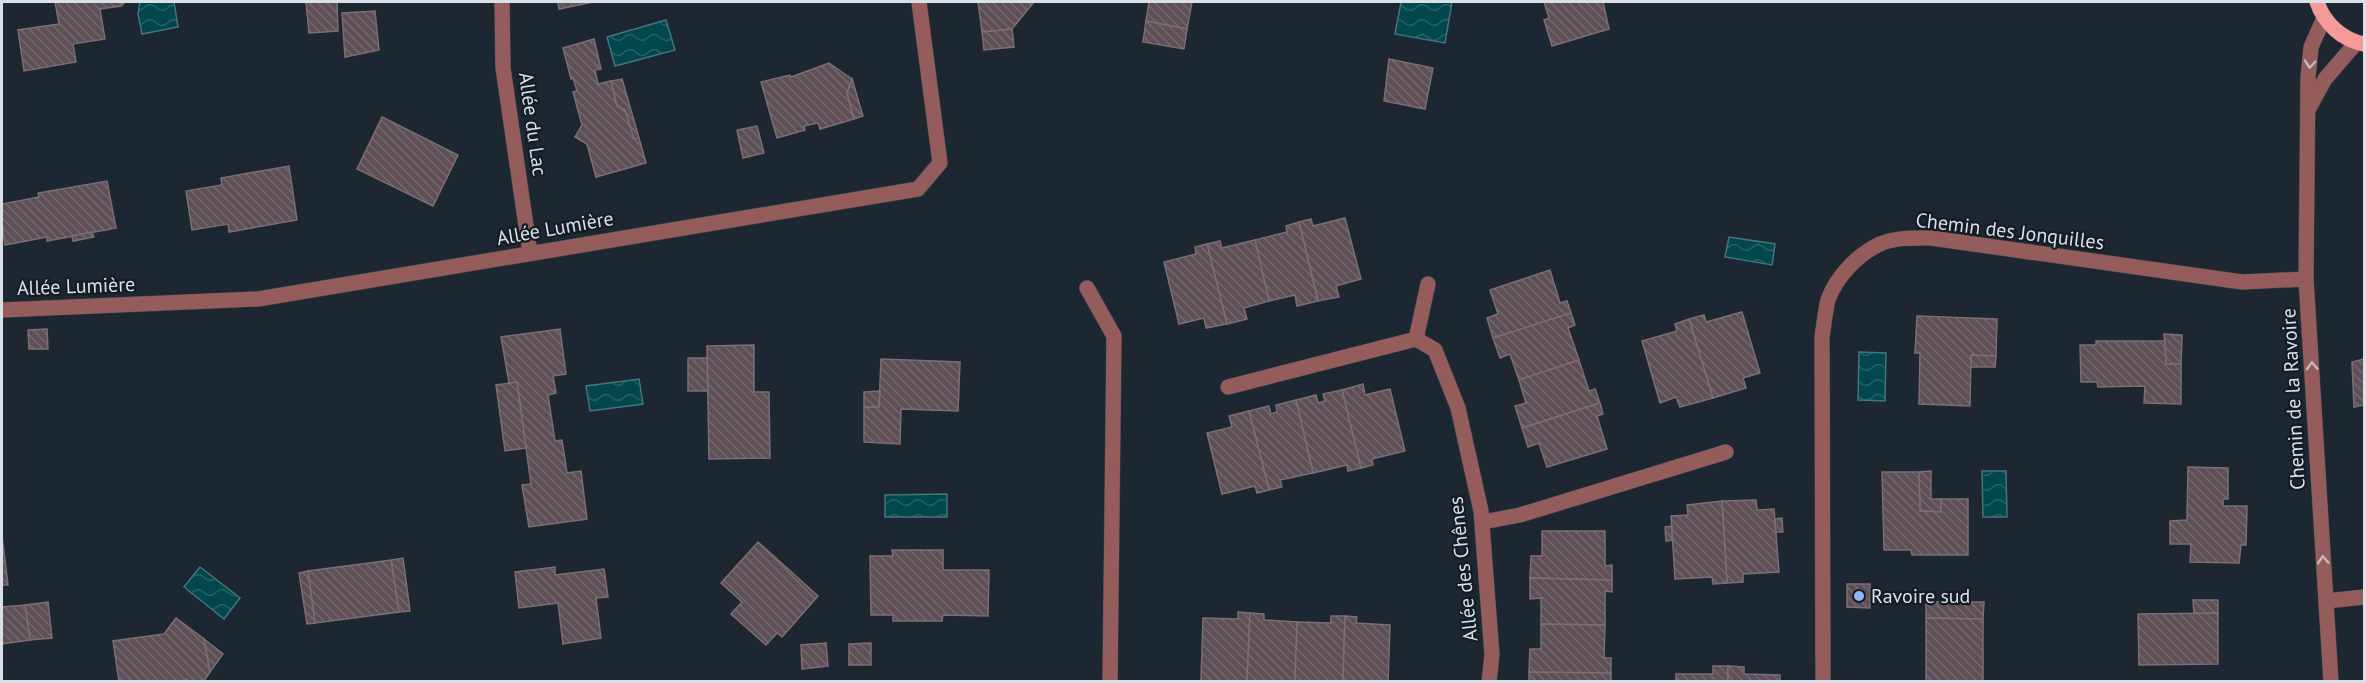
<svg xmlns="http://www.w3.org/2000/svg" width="2366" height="683" font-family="'PT Sans',sans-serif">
<defs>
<pattern id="water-waves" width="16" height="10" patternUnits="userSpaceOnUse" patternTransform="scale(1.5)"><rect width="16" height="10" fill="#02474d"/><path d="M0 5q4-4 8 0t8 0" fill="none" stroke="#266167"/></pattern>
<pattern id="building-back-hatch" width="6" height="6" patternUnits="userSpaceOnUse" patternTransform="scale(1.5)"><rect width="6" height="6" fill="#5e4e56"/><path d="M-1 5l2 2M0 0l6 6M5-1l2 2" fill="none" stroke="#74676e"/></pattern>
</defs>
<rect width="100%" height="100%" fill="#1d2731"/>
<g fill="url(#water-waves)" stroke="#43757b" stroke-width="1.5">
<path d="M140,2H174L178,27L142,34L138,14Z"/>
<path d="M1401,2H1452L1445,43L1395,34Z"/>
<path d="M666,20L675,50L615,66L607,37Z"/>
<path d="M1729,237L1775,244L1772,265L1725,257Z"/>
<path d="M1859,352L1886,353L1885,401L1858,400Z"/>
<path d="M639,379L643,404L590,411L586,386Z"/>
<path d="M1982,471H2006L2007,517H1983Z"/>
<path d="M947,494V517H885V495Z"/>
<path d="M200,567L240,598L224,619L184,587Z"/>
</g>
<g fill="url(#building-back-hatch)" stroke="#7e6d75" stroke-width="1.5">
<path d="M55,2H125L121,6L100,9L105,39L73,44L76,62L24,71L18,30L59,24Z"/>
<path d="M306,2H337L338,31L309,33Z"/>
<path d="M558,2H593L559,9Z"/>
<path d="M978,2H1034L1012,29L982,32Z"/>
<path d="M1149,2H1192L1187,29L1146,21Z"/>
<path d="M1544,2H1603L1609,29L1552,46L1544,20L1549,18Z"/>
<path d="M375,11L379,50L345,57L342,13Z"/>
<path d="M1146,21L1187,29L1184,49L1143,42Z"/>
<path d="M1012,29L1014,47L984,50L982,32Z"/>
<path d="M594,39L601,69L595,70L598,84L611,81L617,106L627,112L634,139L639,138L646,163L596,177L587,144L575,137L582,125L573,92L577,91L573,78L571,79L563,48Z"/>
<path d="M1389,59L1433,68L1425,109L1384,101Z"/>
<path d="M829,63L852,79L847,93L854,119L820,129L818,123L804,126L805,130L777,138L761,82L790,75L791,77Z"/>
<path d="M622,79L639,138L634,139L625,110L617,106L611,81Z"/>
<path d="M852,79L863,116L854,119L847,93Z"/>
<path d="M382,117L458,155L433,206L357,169Z"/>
<path d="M757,126L764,153L743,158L737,130Z"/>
<path d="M289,166L297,220L229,232L228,224L192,230L186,191L222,185L221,178Z"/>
<path d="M107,181L116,228L47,241V237L5,245L2,224V204L39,197L38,193Z"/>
<path d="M1345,218L1361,279L1336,286L1339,297L1318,301L1299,222L1311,219L1313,226Z"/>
<path d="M1299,222L1318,301L1297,306L1295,295L1269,301L1255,240L1287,232L1286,226Z"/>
<path d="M92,232L94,237L73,241L72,236Z"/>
<path d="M1255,240L1269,301L1244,308L1247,319L1227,324L1207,244L1220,241L1222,248Z"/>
<path d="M1207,244L1227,324L1206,328L1204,318L1179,324L1164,262L1196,254L1195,247Z"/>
<path d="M1550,270L1560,303L1567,301L1571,313L1493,338L1487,318L1498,314L1490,290Z"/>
<path d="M1742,312L1760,373L1743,378L1746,388L1713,398L1689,319L1704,315L1706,322Z"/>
<path d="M1571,313L1575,325L1568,328L1579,360L1519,380L1510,354L1500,358L1493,338Z"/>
<path d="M1917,316L1997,319L1996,356L1971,355L1970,406L1919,404L1920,353H1915Z"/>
<path d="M1689,319L1713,398L1680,407L1676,397L1660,403L1642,341L1677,331L1675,324Z"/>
<path d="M47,329L48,349H29L28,330Z"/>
<path d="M560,329L566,374L553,376L556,393L548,395L555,441L562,440L567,473L581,471L587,519L529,527L522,485L531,484L517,382L509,383L501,337Z"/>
<path d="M2164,334L2182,335L2181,364H2166Z"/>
<path d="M2096,341H2165L2166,364H2181V404L2144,403L2145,386L2098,387L2097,382H2081L2080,345H2096Z"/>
<path d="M754,345V392H769L770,458L709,459L707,346Z"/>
<path d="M1971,355L1996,356L1995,367H1971Z"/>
<path d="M688,358H707L708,391H688Z"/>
<path d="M881,359L960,362L958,411L901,409L900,444L864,442V407H879Z"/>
<path d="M2364,359V405L2354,407L2352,362Z"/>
<path d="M1579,360L1589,391L1595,389L1600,403L1522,428L1515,406L1526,403L1519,380Z"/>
<path d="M517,382L526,448L505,451L496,385Z"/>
<path d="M1363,384L1365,395L1390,389L1405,451L1372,459L1373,465L1361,468L1342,390Z"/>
<path d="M1342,390L1361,468L1348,471L1347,465L1313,473L1296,400L1316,395L1318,403L1325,401L1323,394Z"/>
<path d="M880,391L879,407H864V392Z"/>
<path d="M1296,400L1313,473L1280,480L1282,487L1269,490L1249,411L1269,406L1271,414L1277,412L1276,405Z"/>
<path d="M1600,403L1603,414L1597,416L1607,449L1547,467L1539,443L1528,447L1522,428Z"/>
<path d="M1249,411L1269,490L1257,493L1255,486L1222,494L1207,433L1232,427L1229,416Z"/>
<path d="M2188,467L2228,468V499H2223V506H2247L2246,545H2241L2239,563L2190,562L2191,544H2170V521L2187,520Z"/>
<path d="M1931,471V499H1941V512L1920,511L1919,472Z"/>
<path d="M1882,472H1919L1920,511L1941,512V499H1968V555H1912L1911,550H1884Z"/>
<path d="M1756,500L1757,510L1774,509L1779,572L1743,574V582L1727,583L1722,501Z"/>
<path d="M1722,501L1727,583L1713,584L1712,577L1675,579L1671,516L1688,515L1687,505Z"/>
<path d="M1782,518L1783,532H1776L1775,519Z"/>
<path d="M1672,526V540L1666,541L1665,527Z"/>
<path d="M1542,531H1605V566L1612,565V580L1530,578L1531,556H1542Z"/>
<path d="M2,536L8,585H2Z"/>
<path d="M758,542L818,596L782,637L777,633L766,645L731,614L742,602L721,583Z"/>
<path d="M892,550H943V570H989L988,616L943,615L942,621H893V615H871L870,556H893Z"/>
<path d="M403,558L410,611L399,612L391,560Z"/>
<path d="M391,560L399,612L315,623L308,571Z"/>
<path d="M555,567V575L604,569L608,597L596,598L601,638L563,644L558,603L519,608L515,572Z"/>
<path d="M308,571L315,623L307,624L299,573Z"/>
<path d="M1530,578L1612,580V592L1605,591V625L1541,624V598L1530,599Z"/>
<path d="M1847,584H1870V608L1847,607Z"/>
<path d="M2193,600H2218V613L2194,614Z"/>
<path d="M48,602L52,638L30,640L25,605Z"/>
<path d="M1926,602H1984L1983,619L1926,618Z"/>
<path d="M25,605L30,640L2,644V607Z"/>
<path d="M1238,612L1250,613L1247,682L1201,681L1203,618L1238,619Z"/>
<path d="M1250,613L1264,614V620L1297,622L1295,682H1247Z"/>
<path d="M2218,613V664L2139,665L2138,614Z"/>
<path d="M1331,616H1345L1343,682H1295L1297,622L1331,623Z"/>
<path d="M1345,616L1357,617L1356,623L1390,625L1388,682H1343Z"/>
<path d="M176,618L204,639L210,672L203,682H190L186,679L184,682H119L113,641L164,634Z"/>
<path d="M1926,618L1983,619V682H1926Z"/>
<path d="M1541,624L1605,625L1604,658H1611V673L1529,672L1530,649H1541Z"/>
<path d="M204,639L223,654L210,672Z"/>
<path d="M826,643L828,666L802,669L801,645Z"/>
<path d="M871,643V665H849V644Z"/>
<path d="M1713,666H1728V682H1676V674H1713Z"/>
<path d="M1728,666L1744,667V674L1780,675V682H1728Z"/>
<path d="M1529,672L1611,673V682H1529Z"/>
</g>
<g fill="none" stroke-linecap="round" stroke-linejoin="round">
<g stroke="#3b454e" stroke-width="16">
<g id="minor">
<path d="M502,2L503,68L530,253"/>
<path d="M2324,18L2311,47L2308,78L2306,279L2331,682"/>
<path d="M2308,110L2325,79L2356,43"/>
<path d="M1087,288L1114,336L1110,682"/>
<path d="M2,310L258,299L918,189L940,163L919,2"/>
<path d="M1416,339L1428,284"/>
<path d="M1228,387L1416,339L1435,350L1458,408L1481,511L1492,655L1489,682"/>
<path d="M1483,522L1520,515L1726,452"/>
<path d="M2326,601L2364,597"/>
<path d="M1823,682L1822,337C1824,325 1825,312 1828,300C1836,277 1858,254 1880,244C1896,237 1914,238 1931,238L2242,282L2306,279"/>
</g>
</g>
<g stroke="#3b454e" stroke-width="16">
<path id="major" d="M2317,2C2324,23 2342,40 2364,44"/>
</g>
<use href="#minor" stroke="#945d5b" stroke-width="15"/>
<use href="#major" stroke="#f59a98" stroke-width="15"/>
</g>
<defs><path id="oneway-chevron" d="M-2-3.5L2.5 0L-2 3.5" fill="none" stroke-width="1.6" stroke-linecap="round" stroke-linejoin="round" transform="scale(1.5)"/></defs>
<g stroke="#c5b9bd">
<use href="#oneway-chevron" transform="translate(2310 64) rotate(95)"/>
<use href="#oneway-chevron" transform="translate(2312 366) rotate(-93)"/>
<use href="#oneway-chevron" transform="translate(2323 560) rotate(-93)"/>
</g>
<circle fill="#85bbfb" stroke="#141d27" stroke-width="2" cx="1859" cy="596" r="6"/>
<g text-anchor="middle" stroke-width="4.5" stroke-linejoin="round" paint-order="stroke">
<g font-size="20" fill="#dae0e7" stroke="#141d27">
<text transform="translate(533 124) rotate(82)" y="7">Allée du Lac</text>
<text transform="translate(555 228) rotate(-10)" y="7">Allée Lumière</text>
<text transform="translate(2010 231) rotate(7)" y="7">Chemin des Jonquilles</text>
<text transform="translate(76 286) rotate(-2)" y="7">Allée Lumière</text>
<text transform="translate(2293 399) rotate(-93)" y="7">Chemin de la Ravoire</text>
<text transform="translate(1463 569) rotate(-96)" y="7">Allée des Chênes</text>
</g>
<g font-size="20" fill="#dae0e7" stroke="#141d27" text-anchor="start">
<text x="1871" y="603">Ravoire sud</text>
</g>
</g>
<rect width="2366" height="683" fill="none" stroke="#dae0e7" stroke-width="6"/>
</svg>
